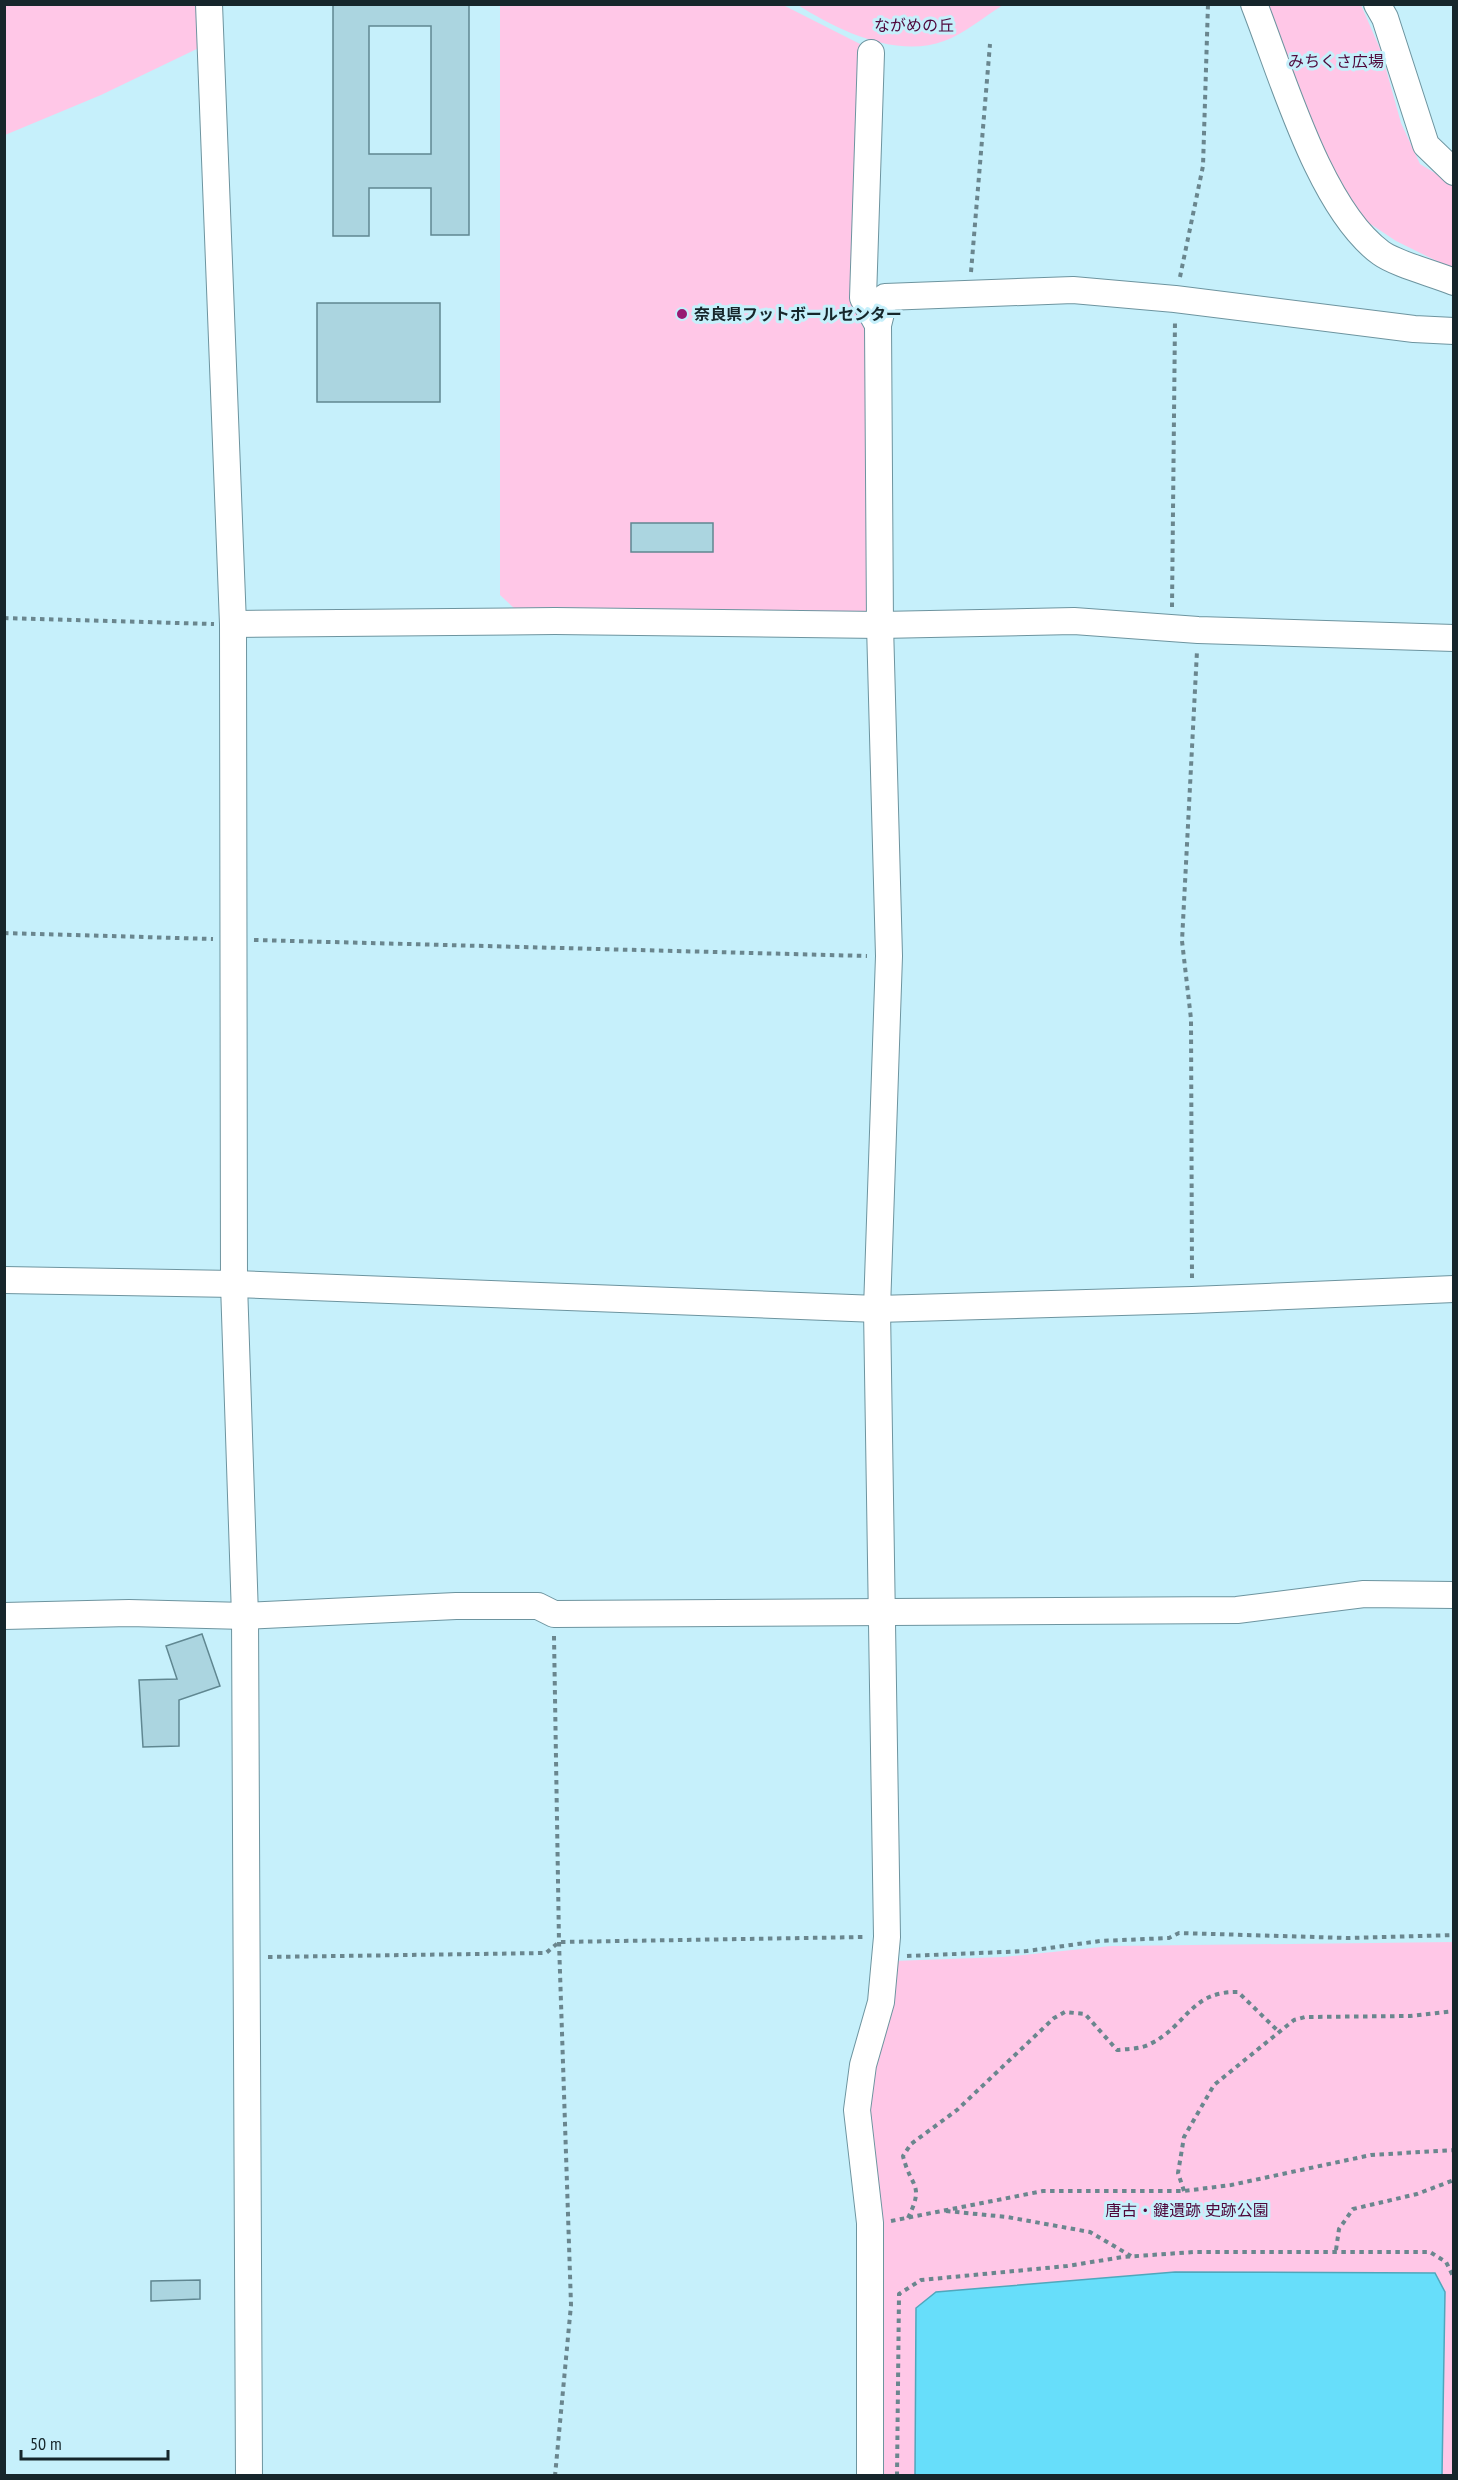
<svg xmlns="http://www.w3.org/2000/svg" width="1458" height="2480" font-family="'PT Sans Narrow','Noto Sans JP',sans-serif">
<rect width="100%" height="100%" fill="#c6f0fb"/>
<g fill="#ffc7e7">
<path d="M5,5H204L205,45L101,95L5,135Z"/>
<path d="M500,5H783L866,47L871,324L868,612L515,609L500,595Z"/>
<path d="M798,5H1003C985,16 964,34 944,41C897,59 837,30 798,5Z"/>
<path d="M1267,5H1361L1381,51L1401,123L1420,164L1453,184V269L1396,241L1357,215L1335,182Z"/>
<path d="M1453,1942V2475H880L879,2286L883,2281V2260L864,2110L893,1961L1003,1957L1111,1946Z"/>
</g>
<path fill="#67defa" stroke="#4fa7bc" stroke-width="1.5" d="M1175,2272L1435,2273L1445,2292L1442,2475H915L916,2308L936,2292Z"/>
<g fill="#abd5e0" stroke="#608791" stroke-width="1.5" fill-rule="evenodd">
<path d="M333,4H469V235H431V188H369V236H333ZM369,26H431V154H369Z"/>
<rect x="317" y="303" width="123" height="99"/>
<rect x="631" y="523" width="82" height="29"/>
<path d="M202,1634L220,1686L179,1700V1746L143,1747L139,1680L177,1679L166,1646Z"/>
<path d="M200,2280V2299L151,2301V2281Z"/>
</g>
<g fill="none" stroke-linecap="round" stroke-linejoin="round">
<g stroke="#6d949f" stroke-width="28">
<g id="minor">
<path d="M209,4L233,624L234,1284L245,1616L249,2476"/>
<path d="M1254,4C1282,75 1320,209 1381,253C1396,264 1435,274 1454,282"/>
<path d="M1377,4L1385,18L1426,145L1454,172"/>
<path d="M871,53L863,298L878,325"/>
<path d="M233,624L555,621L880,625L1074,621L1198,630L1454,638"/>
<path d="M4,1280L234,1284L877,1309L1192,1300L1454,1289"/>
<path d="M4,1616L129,1613L245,1616L456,1606H538L554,1614L1237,1610L1364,1594L1454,1595"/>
<path d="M870,2476V2223L857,2110L863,2065L881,2002L887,1937L877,1309L889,956L880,625L878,325L885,297L1073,290L1175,299L1414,329L1454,331"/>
</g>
</g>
<g stroke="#6a868e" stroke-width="4" stroke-dasharray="4.5 4.5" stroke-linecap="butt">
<path d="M971,272L990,44"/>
<path d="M1180,277L1203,166L1208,4"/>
<path d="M1172,607L1175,320"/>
<path d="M4,618L214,624"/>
<path d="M4,933L213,939"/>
<path d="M254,940L867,956"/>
<path d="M1192,1278L1191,1019L1182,941L1197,651"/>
<path d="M554,1636L559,1942L571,2305L555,2476"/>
<path d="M907,1956L1027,1951L1100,1941L1169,1938L1179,1933L1348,1938L1454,1935"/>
<path d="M268,1957L546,1953L559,1942L865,1937"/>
<path d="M1184,2191L1178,2173L1184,2137L1214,2085L1294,2020L1305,2017L1410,2016L1454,2011"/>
<path d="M946,2211L1007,2217L1090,2232L1131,2256"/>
<path d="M908,2218C925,2183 911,2189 903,2156L911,2144L957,2110L1054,2018L1065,2012L1085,2014L1117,2050C1127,2049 1141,2049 1150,2044C1187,2026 1190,1991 1238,1992L1278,2031"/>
<path d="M891,2221L1043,2191H1184L1231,2185L1371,2155L1454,2150"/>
<path d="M1336,2250L1339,2229L1353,2209L1417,2194L1454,2180"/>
<path d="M897,2476L899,2294L921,2280L1067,2266L1123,2257L1194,2252H1430L1446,2262L1454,2278"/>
</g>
<use href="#minor" stroke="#fff" stroke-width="26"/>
</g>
<circle fill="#971a72" stroke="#c6f0fb" stroke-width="2" cx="682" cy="314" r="6"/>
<g text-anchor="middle" stroke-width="6" stroke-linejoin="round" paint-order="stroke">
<g font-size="16" fill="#4f083b" stroke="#c6f0fb">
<text x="914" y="31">ながめの丘</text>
<text x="1336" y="67">みちくさ広場</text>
<text x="1187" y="2216">唐古・鍵遺跡 史跡公園</text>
</g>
<g font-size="16" font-weight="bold" fill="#16262b" stroke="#c6f0fb" text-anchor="start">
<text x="694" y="320">奈良県フットボールセンター</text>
</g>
</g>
<rect width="1458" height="2480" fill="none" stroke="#16262b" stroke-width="12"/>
<path d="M21 2450v9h147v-9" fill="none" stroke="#16262b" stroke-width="3"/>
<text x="30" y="2450" font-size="18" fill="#16262b" stroke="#c6f0fb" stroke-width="4.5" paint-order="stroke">50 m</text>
</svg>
